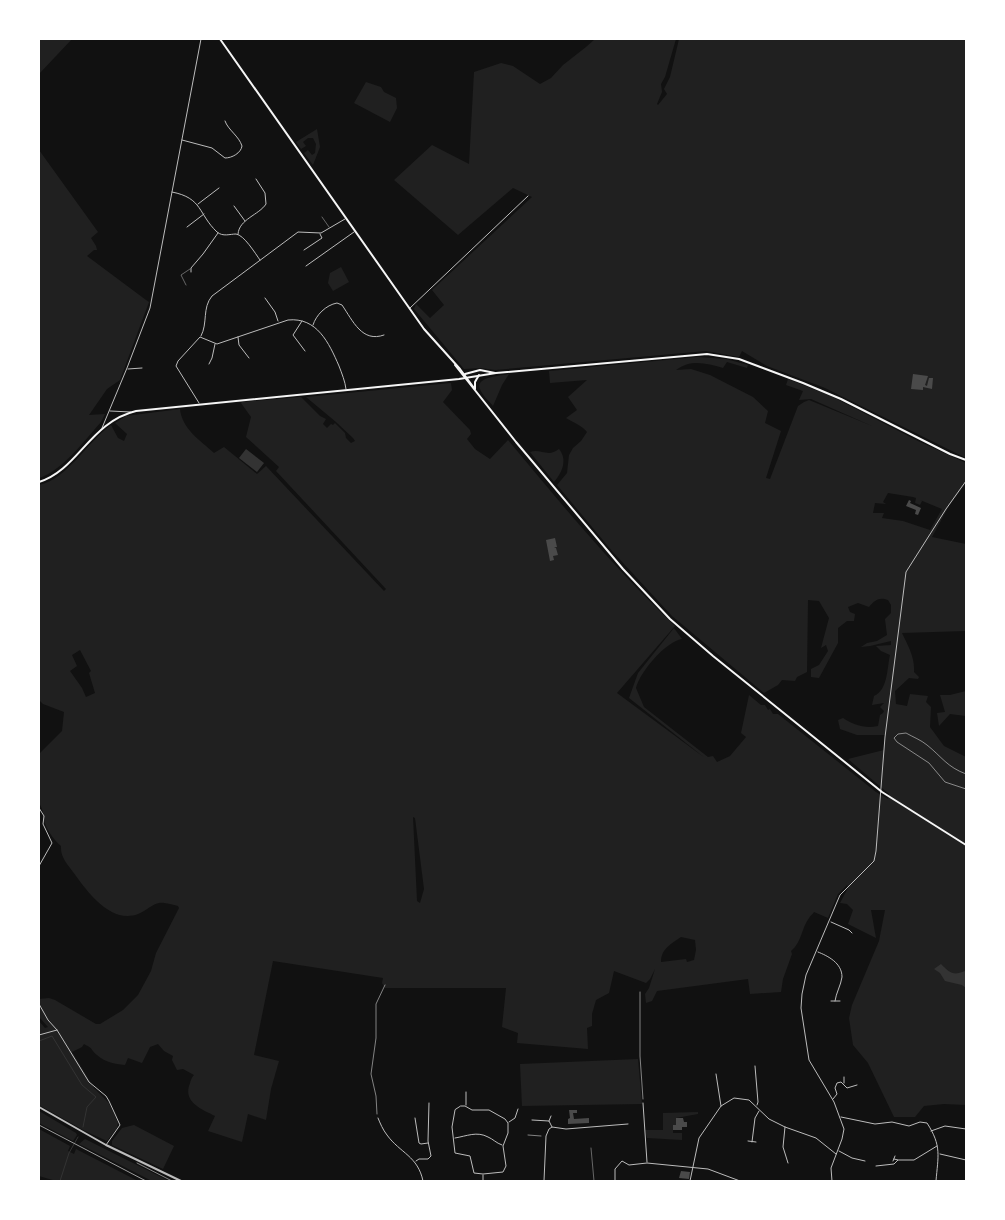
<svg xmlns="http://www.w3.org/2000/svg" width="1005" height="1220" font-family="Mulish,sans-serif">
<rect width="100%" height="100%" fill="#111"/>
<g fill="#202020" fill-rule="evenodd">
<path d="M39,39H72L39,74Z"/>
<path d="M595,39H676L665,77L661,84L662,92L657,104L658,105L667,94L664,89L670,77L679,39H966V458L825,388L767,366L742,351L739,357L706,351L495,370L481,368L464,369L414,309L416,304L430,318L444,305L432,290L532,197L513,188L458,235L394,180L432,145L469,164L474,72L501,63L513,66L540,84L551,78L563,65L586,47Z"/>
<path d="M366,82L381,87L384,92L396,98L397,108L390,122L354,103Z"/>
<path d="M317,129L320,147L313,165L304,153L308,150L312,155L315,153L316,144L313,138H308L303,142L306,146L301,149L296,142Z"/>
<path d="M39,150L98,232L91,238L96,246L97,250H94L87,256L146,300L149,302L120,380L107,389L89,415L105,414L101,422C86,439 61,472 39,478Z"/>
<path d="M341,267L349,282L333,291L328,283L330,273Z"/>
<path d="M698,357L726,359L748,365L747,368L727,362L723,368C706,363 691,359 676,370L691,369L710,375L753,397L768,411L765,423L781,431L766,478L770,479L798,406L804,402L809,400L872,426L811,399L799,400L803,391L786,385L788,379L831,396L918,441L966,463V483L949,506L932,537L966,544V631L902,633C908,646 915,657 914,672L919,677L918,679L909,678L895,691L896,704L907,706L910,694L928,696L926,702L931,707L930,727L944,746L966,757V1105L944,1104L924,1106L915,1117H894L868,1063L853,1045L849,1018L852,1005L879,941L885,910H871L876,938L848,924L853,910L847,904L840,903L848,888L847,885L838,894L828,918L814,912C813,914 810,916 809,918C801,929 802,942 791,951L792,954L783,979L781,992L750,994L748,979L657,991L652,1001L646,1003L645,994L649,988L655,969L650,979L646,983L614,971L609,993L596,1000L592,1014V1026L587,1028L588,1049L517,1043L518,1033L502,1027L506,988H385L382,983L383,978L273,961L254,1055L279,1061L271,1089L266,1120L248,1114L242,1142L208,1131L215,1116C203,1110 184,1103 189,1086C191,1081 191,1078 194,1075L183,1069L177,1070L172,1060L173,1056L164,1051L158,1044L150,1047L142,1063L128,1058L125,1065C114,1064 105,1062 97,1055C90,1049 94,1049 84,1044L82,1047L72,1052L94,1088L109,1103L118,1123L117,1128L107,1141L85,1131L39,1105V1021L45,1028L48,1027L39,1017V999L49,998L55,1000L96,1024H100L123,1010L138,995L151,971L156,953L179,908L178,906C173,905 164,902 159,903C154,903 144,912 138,914C112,924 89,894 76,876C69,866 60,858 61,846C55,841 49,833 46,826C42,818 45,812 39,803V754L62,731L64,712L43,704L39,700V485C68,479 87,442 111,425L118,438L124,441L127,434L115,423L126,416L180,409C182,429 200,440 214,453L224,447L257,474L266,466L384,591L386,589L276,471L279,467L246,437L251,417L241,403L242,402L301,397L320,416L326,419L323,424L327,428L331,424L333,425L335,423L345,433L346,438L351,443L355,441L353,438L336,422L306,397L451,383L452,390L443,402L470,430L471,434L467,439L475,449L490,459L508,440C561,504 614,568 675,626L617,693L705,758L629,698L638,673L674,628L682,639C665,642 640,672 636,688L644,707L708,757L713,756L717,762L730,756L746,737L741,733L749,695L761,705H765L768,710L770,709L773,714H778L876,792L888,799L889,794L848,759L884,750L885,735H857L840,729L838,720L843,718C854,725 865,729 878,726L880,715L883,713L884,711L880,707L884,703L872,705L874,696C888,690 887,668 890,655L881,651L876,646L891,645V641L870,646L861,647L867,643L877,641L887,635L885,619L891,613V605L888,600C879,597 875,600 869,607L858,603L848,607L850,612L855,614L854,621H847L838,628V643L819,678L811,677V669L819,665L828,651L826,645L821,648L829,618L819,601L808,600L807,672L797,677L795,681L782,680L778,685L764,693L672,616L612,551L557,485L567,473L569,455L573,448L581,441L587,432C581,425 574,423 566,418L577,410L568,397L587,380L550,383L549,371ZM888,493L913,497L916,498L915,503L920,505L922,501L920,500L942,509L930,530L903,521L882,518L884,513H873L875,503L886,504L883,502ZM80,650L91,671L89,673L95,693L86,697L82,688L70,671L77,666L72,655ZM413,817L415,818L424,889L420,903L417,901ZM681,937L695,940L696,950L694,960L687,962L686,959L661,962C661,949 671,944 681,937Z"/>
<path d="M509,374L502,385L493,406C489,401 482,395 480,389C475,376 502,376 509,374Z"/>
<path d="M559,449C568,460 562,473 554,482L530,452C540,448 548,458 559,449Z"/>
<path d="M966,691V716L950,714L939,726L937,713L945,712L940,695H950Z"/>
<path d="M638,1059L642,1104L522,1106L520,1064Z"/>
<path d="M39,1111L76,1133L77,1135L73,1141L39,1123Z"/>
<path d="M698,1112V1114L676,1118V1125H673V1133H682V1140L647,1138L645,1130H663V1113Z"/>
<path d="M134,1125L174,1146L163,1169L112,1145V1141L122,1128Z"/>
<path d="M39,1129L70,1146L68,1151L74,1154L76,1149L138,1181H56L39,1176Z"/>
<path d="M85,1139L169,1181H152L79,1144Z"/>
</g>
<g fill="#333">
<path d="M246,449L264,463L257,472L239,458Z"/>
<path d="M941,964C950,973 953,976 965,971L966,988L962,985L945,981L940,973L934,969Z"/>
</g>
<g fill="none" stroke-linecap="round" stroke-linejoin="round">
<g stroke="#333" stroke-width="1">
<path d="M39,1041L52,1036L82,1085L96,1097L87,1107L83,1127"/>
<path d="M60,1181L69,1153L78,1137"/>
</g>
</g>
<g fill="#4a4a4a">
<path d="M913,374L928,376L925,385L927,386L929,378H933L932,389L923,387V390L911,389Z"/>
<path d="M909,500L911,501L910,503L921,508L918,515L915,514L916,510L906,506Z"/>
<path d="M555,538L557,547H554L556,548L558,555L553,556L554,560L550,561L546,540Z"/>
<path d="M569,1110H577V1113H573L574,1119L589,1118V1123L568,1124V1119L570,1118Z"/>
<path d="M676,1118H683L684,1122H687V1127H682V1130H673V1125H676Z"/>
<path d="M681,1171L690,1172L689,1179L679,1178Z"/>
</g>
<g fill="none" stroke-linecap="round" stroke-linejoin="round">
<g stroke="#f5f5f5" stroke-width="0.5">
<path d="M966,774C947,767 942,757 927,745C921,740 913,737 906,733L898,734L894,738L897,742L929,763L945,782L966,789"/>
<path d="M640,992V1056L643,1099"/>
<path d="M377,1114L376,1096L371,1074L376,1038V1004L385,985"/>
<path d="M528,1135L541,1136"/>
<path d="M137,1163L172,1181"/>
</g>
<g stroke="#bcbcbc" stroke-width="0.5">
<path d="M322,217L329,227"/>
<path d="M186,285L181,275L190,269"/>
<path d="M591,1148L594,1181"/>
</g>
<g stroke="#bcbcbc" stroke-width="1">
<path d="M182,140L212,148L225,158C232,158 241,153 242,146C239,136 228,130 225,121"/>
<path d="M172,192C203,198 198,214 217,232C223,237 230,234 236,234C244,235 255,253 260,260"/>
<path d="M198,204L219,188"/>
<path d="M234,206L245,221"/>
<path d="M187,227L204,214"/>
<path d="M238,234C239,219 259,215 266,204L265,193L256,179"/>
<path d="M304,250L322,238L320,234"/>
<path d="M306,266L354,232"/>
<path d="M191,272V268L203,254L218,233"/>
<path d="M265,298L275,312L278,321"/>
<path d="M410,308L528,196"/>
<path d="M302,321L293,335L305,351"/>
<path d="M313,325C316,315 326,305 337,303L342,305C353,321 362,343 384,335"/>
<path d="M201,336C208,323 202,308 212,296L298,232L321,233L345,219"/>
<path d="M238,337L239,345L249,358"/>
<path d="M209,364L212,358L215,344"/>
<path d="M128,369L142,368"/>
<path d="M199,403L176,366L178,361L200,337L217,344L288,320C317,317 329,343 339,366C342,374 345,381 346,389"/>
<path d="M110,411L131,412"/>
<path d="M102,428L127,368L150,308L201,39"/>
<path d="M39,808L44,816L43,824L52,843L39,866"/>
<path d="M831,922L849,930L852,933"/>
<path d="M818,952C828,956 842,963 842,977C841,985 836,993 835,1001"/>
<path d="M831,1001H840"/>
<path d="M39,1004L48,1020L57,1030L89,1082L106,1096L109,1101L120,1125L106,1145"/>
<path d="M39,1035L57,1030"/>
<path d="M755,1066L758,1102L757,1105"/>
<path d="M716,1074L721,1106"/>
<path d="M844,1077V1083"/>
<path d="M833,1099L837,1094L835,1088L837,1083L841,1082L847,1088L857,1085"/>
<path d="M643,1103L647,1162"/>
<path d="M466,1105V1092"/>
<path d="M461,1106H465L472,1110H489L505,1119L508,1123V1133L503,1146L506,1166L503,1172L483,1174L474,1173L470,1156L455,1153L452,1127L455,1110Z"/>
<path d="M841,1117L875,1124L892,1122L909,1126L920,1122L927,1123C942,1146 938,1156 936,1181"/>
<path d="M378,1118C380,1123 383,1130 387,1135C400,1153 418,1156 423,1181"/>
<path d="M415,1118L419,1143L421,1144L428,1143"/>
<path d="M532,1120L549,1121L552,1127"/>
<path d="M549,1121L551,1116"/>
<path d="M509,1122L515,1118L518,1109"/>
<path d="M785,1127L783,1147L788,1163"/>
<path d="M931,1131L945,1126L966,1129"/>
<path d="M455,1138C467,1136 477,1131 488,1137C493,1139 496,1143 502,1145"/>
<path d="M748,1141L756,1142"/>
<path d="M752,1142L755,1118L759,1111"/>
<path d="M839,1151L852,1158L865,1161"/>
<path d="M940,1154L966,1160"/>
<path d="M898,1160H914L937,1146"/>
<path d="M416,1161L419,1159H428L431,1156L428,1141L429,1103"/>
<path d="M893,1161L895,1156"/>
<path d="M876,1166L894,1164L898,1160L894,1159"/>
<path d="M483,1175V1181"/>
<path d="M544,1181L546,1136L549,1129L552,1127L566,1129L628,1124"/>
<path d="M615,1181V1169L622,1161L629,1165L647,1163L708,1169L740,1181"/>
<path d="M690,1181L699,1138L721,1106L734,1098L749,1100L769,1119L785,1127L816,1138L836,1154"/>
<path d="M832,1181L831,1168L842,1139L844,1129L834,1102L809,1060L801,1008L802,994L806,975L840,895L874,861L876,851L885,737L906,572L946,509L966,481"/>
</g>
<path stroke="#bcbcbc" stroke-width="2" d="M39,1107L106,1145L181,1181"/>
<g stroke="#f5f5f5" stroke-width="2">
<path d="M220,39L424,329L460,369L474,388"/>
<path d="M455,365L516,442L623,569L670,619L713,656L882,792L966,845"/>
<path d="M465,374L480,370L495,373"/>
<path d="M475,389V382L479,375"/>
<path d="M39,482C78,470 90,422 136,411L459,379L496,373L707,354L739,359L803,383L841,399L950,454L966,460"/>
</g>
<path stroke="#9a9a9a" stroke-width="1" d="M39,1125L146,1181"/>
</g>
<rect width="1005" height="1220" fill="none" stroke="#ffffff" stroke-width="80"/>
</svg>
